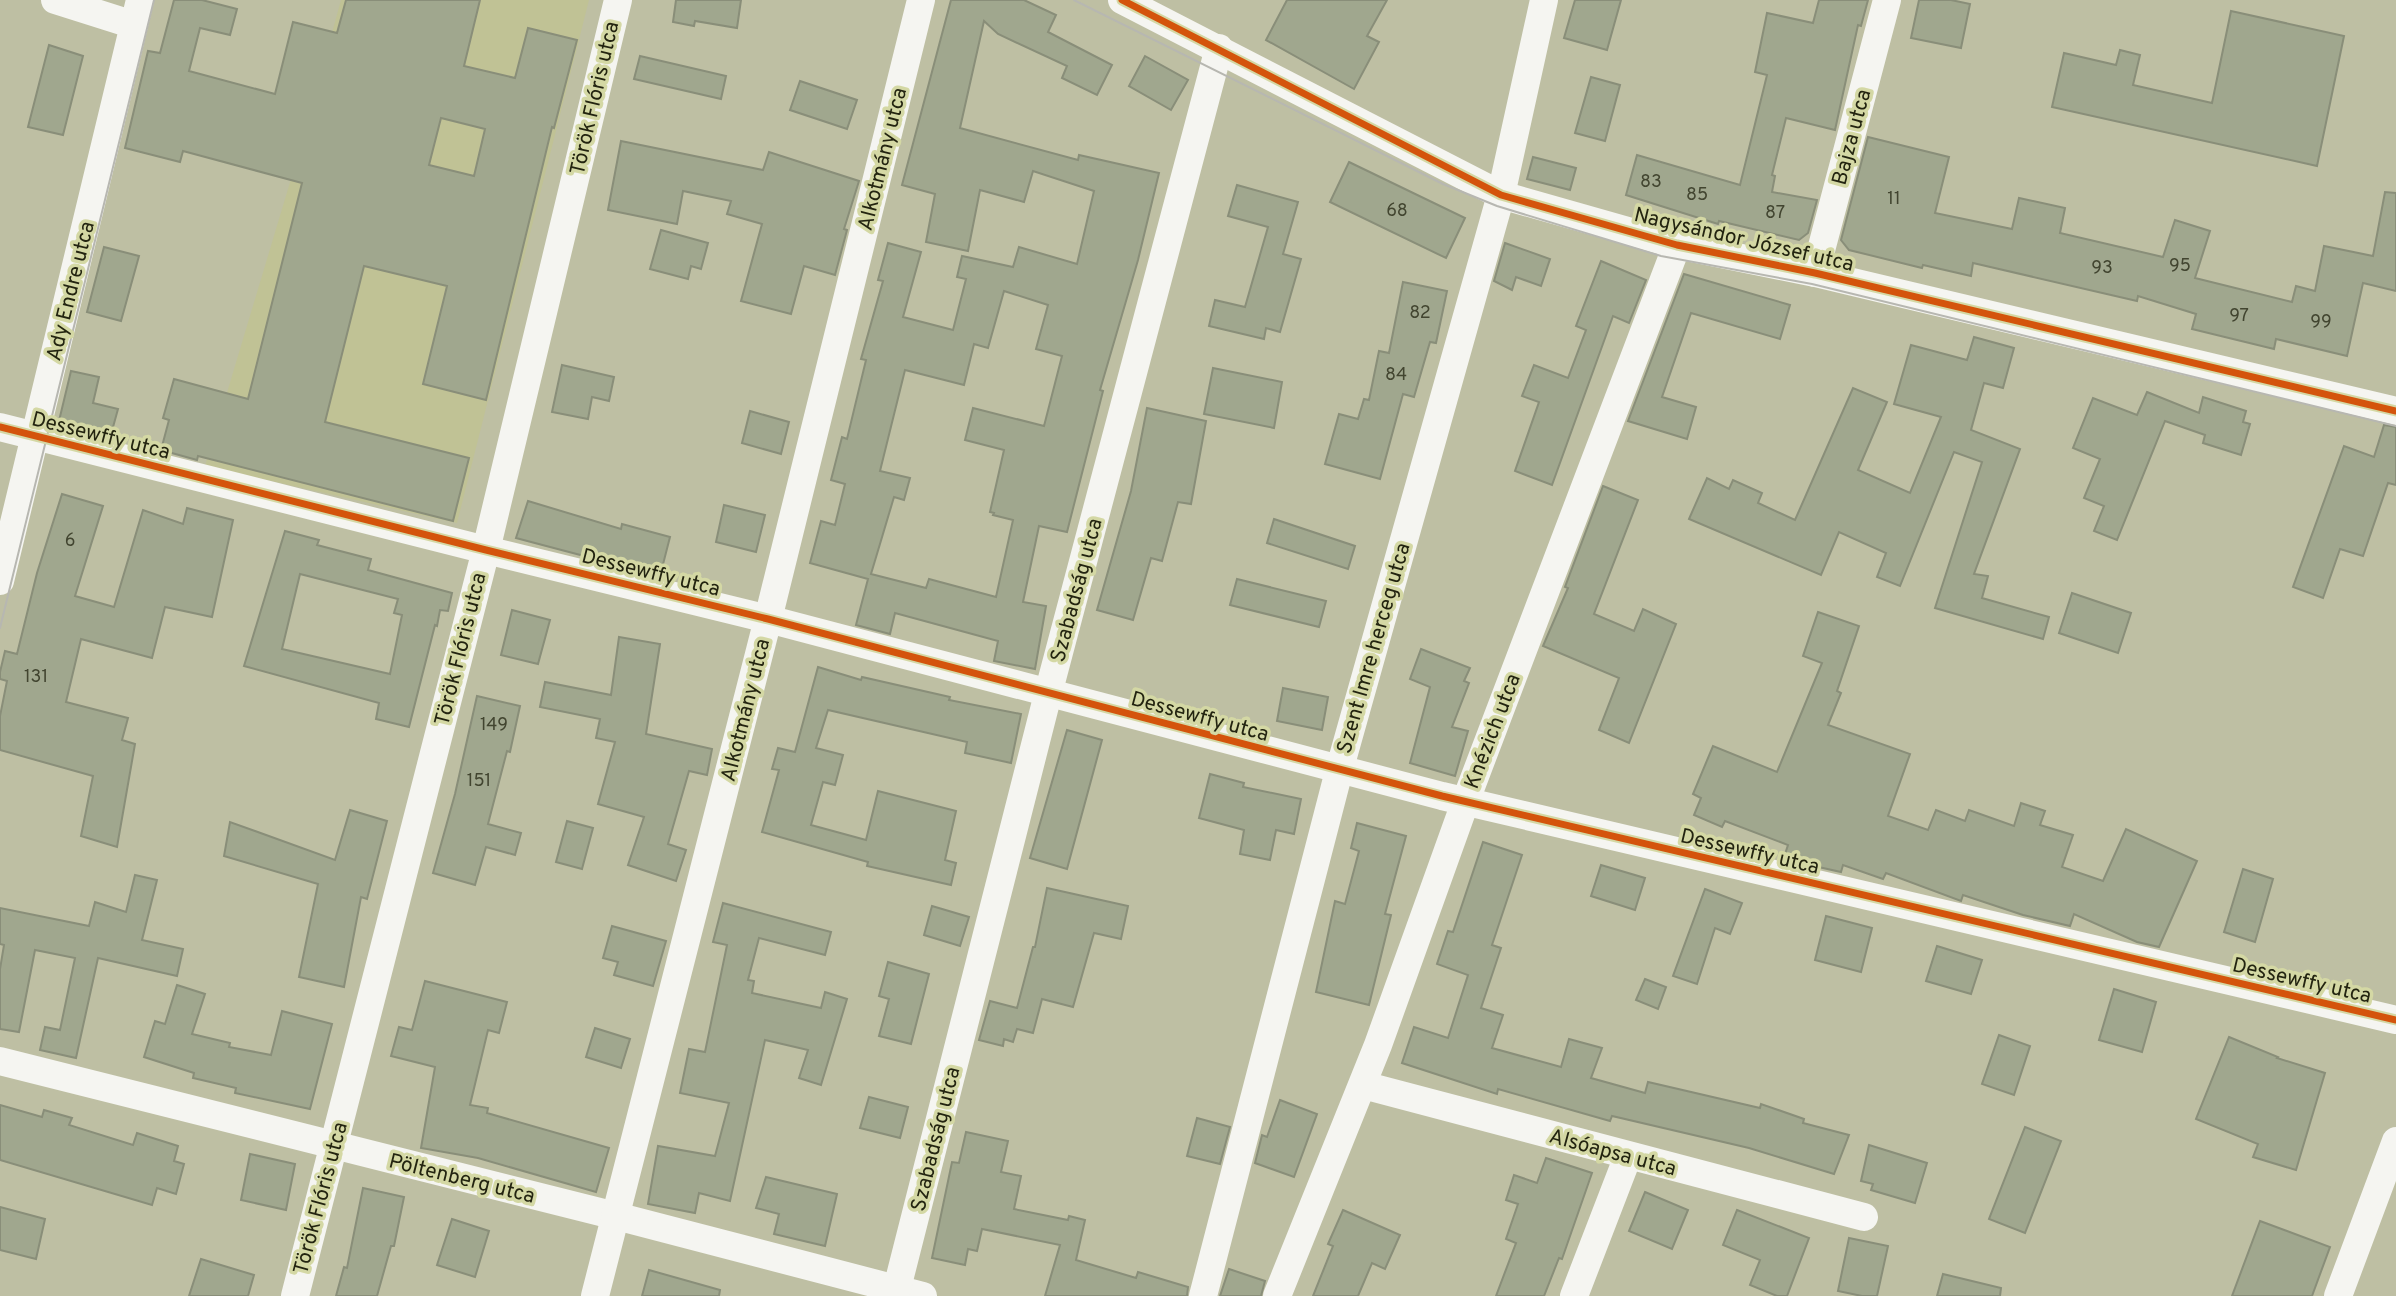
<svg xmlns="http://www.w3.org/2000/svg" width="2396" height="1296" font-family="Overpass,sans-serif">
<rect width="100%" height="100%" fill="#bebfa3"/>
<path fill="#c0c295" d="M341,0H589L457,523L205,466L300,149Z"/>
<g fill="#a0a78e" stroke="#898e79" stroke-width="2" fill-rule="evenodd">
<path d="M174,0H202L237,9L230,35L200,28L189,71L275,94L293,22L337,33L346,0H480L464,66L515,78L528,28L577,40L554,128L552,127L486,400L423,384L447,286L364,266L325,422L469,458L453,521L198,456L197,460L161,450L169,420L163,418L174,379L248,399L302,183L183,151L180,162L125,148L148,51L160,53ZM441,118L485,129L474,176L429,165Z"/>
<path d="M676,0H741L737,28L695,21L694,26L673,22Z"/>
<path d="M951,0H1024L1056,15L1048,32L1112,65L1097,95L1062,78L1067,66L998,34L984,21L960,128L1078,160L1079,155L1159,173L1138,260L1100,390L1103,391L1067,532L1039,526L1023,602L1046,606L1035,669L994,661L998,641L895,613L890,634L856,625L868,579L810,563L821,521L835,525L845,484L831,480L842,437L847,439L866,360L861,359L883,281L878,280L888,243L921,252L903,317L953,330L966,279L957,277L962,256L1013,267L1019,247L1077,264L1094,191L1033,171L1024,202L980,190L968,251L926,242L935,194L902,185ZM1004,291L1048,305L1036,349L1062,356L1044,426L973,408L965,440L1004,450L990,512L994,513L993,515L1013,520L996,597L929,579L926,588L871,574L894,497L904,500L910,478L880,471L905,370L964,385L974,344L988,348Z"/>
<path d="M1287,0H1387L1367,36L1379,42L1354,89L1266,40Z"/>
<path d="M1575,0H1621L1607,50L1564,38Z"/>
<path d="M1819,0H1868L1861,26L1858,25L1835,130L1786,118L1772,175L1775,176L1772,192L1817,200L1808,233L1799,240L1719,221L1718,224L1626,195L1637,155L1740,185L1767,75L1755,72L1767,13L1813,23Z"/>
<path d="M1919,0H1951L1970,4L1961,48L1911,38Z"/>
<path d="M2231,11L2344,36L2317,166L2052,107L2064,53L2116,65L2120,50L2140,55L2133,85L2212,103Z"/>
<path d="M49,45L83,56L63,135L28,127Z"/>
<path d="M640,56L726,76L721,99L634,79Z"/>
<path d="M1145,56L1188,80L1171,110L1129,86Z"/>
<path d="M1591,77L1620,85L1605,141L1575,133Z"/>
<path d="M800,81L857,100L847,129L790,110Z"/>
<path d="M1868,137L1949,157L1935,213L2012,229L2019,198L2065,208L2060,233L2163,257L2175,220L2210,231L2195,278L2292,302L2296,286L2315,291L2324,246L2373,256L2385,192L2396,193V291L2363,283L2347,356L2276,339L2274,349L2192,329L2196,314L2138,296L2137,301L1973,263L1971,276L1923,265L1922,268L1849,250L1841,240Z"/>
<path d="M621,141L763,170L769,152L859,181L844,229L847,230L835,275L804,266L791,314L741,301L762,224L727,214L731,201L683,191L677,224L608,210Z"/>
<path d="M1533,157L1576,168L1570,190L1527,179Z"/>
<path d="M1349,162L1465,218L1446,258L1330,202Z"/>
<path d="M1237,185L1298,202L1283,254L1301,259L1280,332L1266,328L1264,339L1209,326L1215,300L1245,307L1268,227L1228,216Z"/>
<path d="M661,230L708,243L701,269L691,266L688,279L650,269Z"/>
<path d="M1505,243L1550,259L1541,286L1516,277L1512,290L1494,281Z"/>
<path d="M104,247L139,256L121,321L87,312Z"/>
<path d="M1601,261L1646,280L1629,323L1613,316L1552,485L1515,471L1539,402L1522,396L1534,365L1568,378L1586,330L1576,326Z"/>
<path d="M1684,274L1790,305L1780,339L1691,313L1662,397L1696,407L1687,439L1628,421Z"/>
<path d="M1403,282L1447,291L1436,343L1430,342L1414,397L1403,394L1380,479L1325,464L1339,414L1358,419L1364,399L1369,400L1379,351L1389,353Z"/>
<path d="M1974,337L2014,348L2003,388L1984,383L1971,430L2020,449L1974,574L1988,576L1982,598L2049,617L2043,639L1935,608L1982,462L1954,452L1900,586L1877,577L1886,553L1839,532L1821,575L1689,519L1707,478L1729,489L1733,480L1762,493L1758,503L1795,520L1853,388L1887,402L1858,470L1910,493L1941,417L1894,404L1911,345L1967,360Z"/>
<path d="M562,365L614,377L609,401L592,397L588,419L552,412Z"/>
<path d="M1213,368L1282,382L1274,428L1204,414Z"/>
<path d="M71,371L99,377L93,403L118,409L110,438L58,425Z"/>
<path d="M2147,392L2199,413L2203,397L2246,411L2243,422L2250,424L2241,455L2203,443L2205,435L2165,421L2117,540L2094,531L2104,506L2084,498L2100,459L2073,448L2093,398L2137,415Z"/>
<path d="M1147,408L1206,421L1191,504L1178,502L1162,561L1151,558L1133,620L1097,610L1131,491Z"/>
<path d="M750,411L789,422L781,454L742,443Z"/>
<path d="M2384,425L2396,427V485L2388,483L2363,556L2340,549L2323,598L2293,587L2344,446L2374,457Z"/>
<path d="M1603,486L1638,500L1594,614L1634,631L1643,609L1676,624L1629,743L1599,730L1619,678L1543,646L1568,588L1565,587Z"/>
<path d="M62,494L103,506L75,596L114,607L143,510L183,524L187,508L233,520L212,617L165,607L152,658L81,639L66,702L128,718L122,740L135,744L117,847L81,836L93,776L0,750V716L7,681L0,679V672L5,651L17,654L37,573Z"/>
<path d="M528,501L621,529L622,524L670,537L660,576L516,538Z"/>
<path d="M724,505L765,515L756,552L716,542Z"/>
<path d="M1274,519L1355,546L1348,569L1267,543Z"/>
<path d="M285,531L319,540L317,545L371,559L368,570L452,593L448,611L440,610L437,626L435,625L409,727L376,719L379,703L244,666ZM300,574L398,599L394,613L402,615L390,674L282,649Z"/>
<path d="M1237,579L1326,601L1319,627L1230,605Z"/>
<path d="M2072,593L2131,613L2118,653L2059,633Z"/>
<path d="M512,610L550,620L538,664L501,655Z"/>
<path d="M1818,612L1859,626L1837,691L1841,693L1828,725L1910,754L1888,816L1928,830L1936,810L1965,821L1969,810L2014,826L2021,803L2045,811L2040,825L2073,835L2062,867L2103,881L2126,829L2197,861L2159,947L2137,942L2074,914L2070,926L2023,915L1963,895L1961,901L1886,873L1883,879L1843,865L1841,872L1805,864L1784,857L1788,845L1725,821L1722,827L1694,815L1701,798L1693,794L1713,746L1777,772L1822,663L1803,656Z"/>
<path d="M619,637L660,644L646,734L712,749L707,775L689,771L668,844L686,850L676,881L628,865L644,817L598,804L615,742L596,738L600,719L540,707L545,682L611,695Z"/>
<path d="M1421,649L1470,668L1464,681L1469,683L1452,727L1468,731L1455,776L1410,763L1430,687L1410,679Z"/>
<path d="M818,667L861,680L862,677L950,697L949,700L1021,714L1011,763L965,753L967,742L828,710L816,748L843,755L835,785L823,782L811,825L866,840L878,791L956,811L945,860L956,863L951,885L867,866L868,862L762,832L779,770L772,769L778,748L795,752Z"/>
<path d="M1283,688L1328,697L1322,730L1277,721Z"/>
<path d="M477,696L520,706L510,752L507,751L488,824L521,833L515,855L486,847L475,885L433,873L455,794Z"/>
<path d="M1067,730L1102,740L1067,869L1030,858Z"/>
<path d="M1210,774L1244,783L1243,787L1301,799L1294,834L1276,830L1270,860L1240,854L1244,830L1199,818Z"/>
<path d="M350,810L387,821L367,899L361,897L344,987L299,977L318,884L224,856L230,822L335,860Z"/>
<path d="M567,821L593,828L582,869L556,862Z"/>
<path d="M1357,823L1406,836L1385,914L1391,915L1369,1005L1316,992L1335,901L1345,904L1359,851L1351,848Z"/>
<path d="M1483,842L1522,855L1492,945L1501,948L1481,1008L1503,1015L1492,1048L1561,1067L1569,1039L1602,1048L1591,1078L1645,1093L1648,1082L1760,1108L1761,1104L1804,1119L1803,1123L1849,1135L1834,1174L1749,1148L1612,1116L1610,1121L1498,1089L1497,1094L1402,1063L1414,1027L1448,1038L1468,975L1437,964L1448,931L1453,932Z"/>
<path d="M1601,865L1645,878L1635,910L1591,896Z"/>
<path d="M2243,869L2273,879L2255,942L2224,932Z"/>
<path d="M135,875L157,880L142,940L183,949L177,976L98,958L76,1058L40,1050L45,1027L60,1030L75,958L35,950L19,1032L0,1029V969L4,945L0,944V908L89,926L95,902L126,912Z"/>
<path d="M1047,888L1128,906L1121,939L1094,933L1073,1007L1042,999L1033,1033L1017,1029L1013,1042L1004,1039L1003,1046L979,1040L990,1001L1017,1008L1033,947H1035Z"/>
<path d="M1705,889L1742,903L1730,934L1715,928L1697,984L1673,976Z"/>
<path d="M723,903L831,932L825,955L759,938L748,980L754,981L752,993L821,1008L825,992L847,999L821,1085L799,1078L808,1050L765,1040L730,1201L699,1193L695,1213L648,1204L658,1146L715,1156L729,1103L680,1093L689,1049L705,1052L727,945L713,942Z"/>
<path d="M932,906L969,917L960,946L924,935Z"/>
<path d="M1826,916L1872,928L1861,972L1815,960Z"/>
<path d="M612,926L666,941L653,986L614,975L618,962L603,958Z"/>
<path d="M1937,946L1982,960L1971,994L1926,981Z"/>
<path d="M888,962L929,974L911,1044L879,1036L889,999L879,996Z"/>
<path d="M1645,979L1666,987L1658,1009L1636,1000Z"/>
<path d="M425,981L507,1002L499,1033L488,1030L470,1105L488,1108L487,1113L609,1148L596,1192L478,1158L421,1148L435,1067L391,1056L399,1027L412,1030Z"/>
<path d="M177,985L205,994L192,1034L230,1043L229,1047L271,1055L282,1011L332,1024L310,1109L235,1093L236,1088L193,1078L194,1073L144,1057L155,1021L165,1024Z"/>
<path d="M2114,989L2156,1002L2142,1052L2099,1040Z"/>
<path d="M595,1028L630,1039L621,1068L586,1057Z"/>
<path d="M1999,1035L2030,1046L2014,1095L1982,1084Z"/>
<path d="M2229,1037L2278,1057L2277,1058L2325,1073L2296,1170L2253,1157L2258,1144L2196,1119Z"/>
<path d="M869,1097L908,1107L900,1138L860,1128Z"/>
<path d="M1280,1100L1317,1114L1294,1177L1255,1163L1262,1135L1267,1137Z"/>
<path d="M0,1105L42,1117L44,1110L72,1118L69,1125L133,1145L137,1133L178,1146L174,1161L184,1164L176,1194L157,1188L152,1205L0,1160Z"/>
<path d="M1197,1118L1230,1127L1220,1164L1187,1156Z"/>
<path d="M2025,1127L2061,1141L2025,1233L1989,1219Z"/>
<path d="M966,1132L1008,1141L1001,1172L1021,1176L1014,1209L1068,1220L1069,1216L1085,1220L1076,1260L1136,1278L1138,1272L1188,1287L1187,1296H1045L1060,1245L982,1229L977,1251L968,1249L965,1265L932,1258L952,1162L959,1163Z"/>
<path d="M1869,1145L1927,1163L1915,1203L1871,1190L1873,1184L1861,1181Z"/>
<path d="M250,1154L295,1164L286,1210L241,1200Z"/>
<path d="M1546,1158L1592,1173L1562,1259L1559,1258L1544,1296H1496L1516,1243L1506,1239L1518,1204L1506,1200L1514,1175L1537,1183Z"/>
<path d="M766,1177L837,1194L825,1246L774,1234L779,1214L756,1208Z"/>
<path d="M363,1188L404,1197L394,1246H391L377,1296H336L344,1267L347,1268Z"/>
<path d="M1645,1192L1688,1210L1672,1249L1629,1231Z"/>
<path d="M0,1207L45,1219L36,1259L0,1250Z"/>
<path d="M1343,1210L1400,1235L1385,1269L1372,1263L1358,1296H1313L1333,1246L1328,1244Z"/>
<path d="M1737,1210L1809,1238L1787,1296H1777L1750,1285L1760,1260L1723,1245Z"/>
<path d="M452,1219L489,1231L475,1277L437,1265Z"/>
<path d="M2260,1221L2330,1247L2312,1296H2232Z"/>
<path d="M1849,1238L1888,1246L1877,1296H1862L1838,1291Z"/>
<path d="M201,1259L254,1275L248,1296H189Z"/>
<path d="M1229,1269L1265,1281L1261,1296H1220Z"/>
<path d="M649,1270L720,1290L719,1296H642Z"/>
<path d="M1943,1274L2001,1288L2000,1296H1937Z"/>
</g>
<g fill="none" stroke-linecap="round" stroke-linejoin="round">
<g stroke="#f5f5f1" stroke-width="28">
<path d="M55,0L134,25"/>
<path d="M1122,0L1501,195L1677,245L1815,273L2396,411"/>
<path d="M1815,273L1887,0"/>
<path d="M0,427L486,550L768,619L1442,796L2396,1020"/>
<path d="M0,581L140,0"/>
<path d="M0,1061L616,1216L923,1296"/>
<path d="M1363,1085L1864,1217"/>
<path d="M295,1296L486,550L618,0"/>
<path d="M595,1296L768,619L921,0"/>
<path d="M895,1296L1048,694L1219,48"/>
<path d="M1203,1296L1339,771L1501,195L1544,0"/>
<path d="M1277,1296L1378,1045L1466,800L1677,245"/>
<path d="M1574,1296L1628,1156"/>
<path d="M2338,1296L2396,1141"/>
</g>
<g stroke="#b7b7b1" stroke-width="2">
<path d="M1074,0L1443,184L1497,206L1661,256L1812,284L2396,426"/>
<path d="M0,628L154,0"/>
</g>
<g stroke="#d4d8a4" stroke-width="11">
<g id="cycleway">
<path d="M1122,0L1501,195L1677,245L1815,273L2396,411"/>
<path d="M0,427L486,550L768,619L1442,796L2396,1020"/>
</g>
</g>
<use href="#cycleway" stroke="#d4540c" stroke-width="7"/>
</g>
<g text-anchor="middle" stroke-width="7" stroke-linejoin="round" paint-order="stroke">
<g font-size="18" fill="#424530">
<text x="1651" y="187">83</text>
<text x="1697" y="200">85</text>
<text x="1894" y="204">11</text>
<text x="1397" y="216">68</text>
<text x="1775" y="218">87</text>
<text x="2180" y="271">95</text>
<text x="2102" y="273">93</text>
<text x="1420" y="318">82</text>
<text x="2239" y="321">97</text>
<text x="2321" y="327">99</text>
<text x="1396" y="380">84</text>
<text x="70" y="546">6</text>
<text x="36" y="682">131</text>
<text x="494" y="730">149</text>
<text x="479" y="786">151</text>
</g>
<g font-size="21" fill="#232410" stroke="#d4d8a4">
<text transform="translate(594 98) rotate(-77)" y="7">Török Flóris utca</text>
<text transform="translate(1851 137) rotate(-75)" y="7">Bajza utca</text>
<text transform="translate(882 159) rotate(-76)" y="7">Alkotmány utca</text>
<text transform="translate(1744 239) rotate(13)" y="7">Nagysándor József utca</text>
<text transform="translate(70 291) rotate(-76)" y="7">Ady Endre utca</text>
<text transform="translate(101 435) rotate(14)" y="7">Dessewffy utca</text>
<text transform="translate(651 572) rotate(14)" y="7">Dessewffy utca</text>
<text transform="translate(1076 590) rotate(-75)" y="7">Szabadság utca</text>
<text transform="translate(1373 648) rotate(-74)" y="7">Szent Imre herceg utca</text>
<text transform="translate(460 649) rotate(-76)" y="7">Török Flóris utca</text>
<text transform="translate(745 710) rotate(-76)" y="7">Alkotmány utca</text>
<text transform="translate(1200 716) rotate(15)" y="7">Dessewffy utca</text>
<text transform="translate(1492 731) rotate(-69)" y="7">Knézich utca</text>
<text transform="translate(1750 851) rotate(13)" y="7">Dessewffy utca</text>
<text transform="translate(2302 980) rotate(13)" y="7">Dessewffy utca</text>
<text transform="translate(935 1139) rotate(-76)" y="7">Szabadság utca</text>
<text transform="translate(1613 1152) rotate(15)" y="7">Alsóapsa utca</text>
<text transform="translate(462 1178) rotate(14)" y="7">Pöltenberg utca</text>
<text transform="translate(320 1198) rotate(-75)" y="7">Török Flóris utca</text>
</g>
</g>
</svg>
